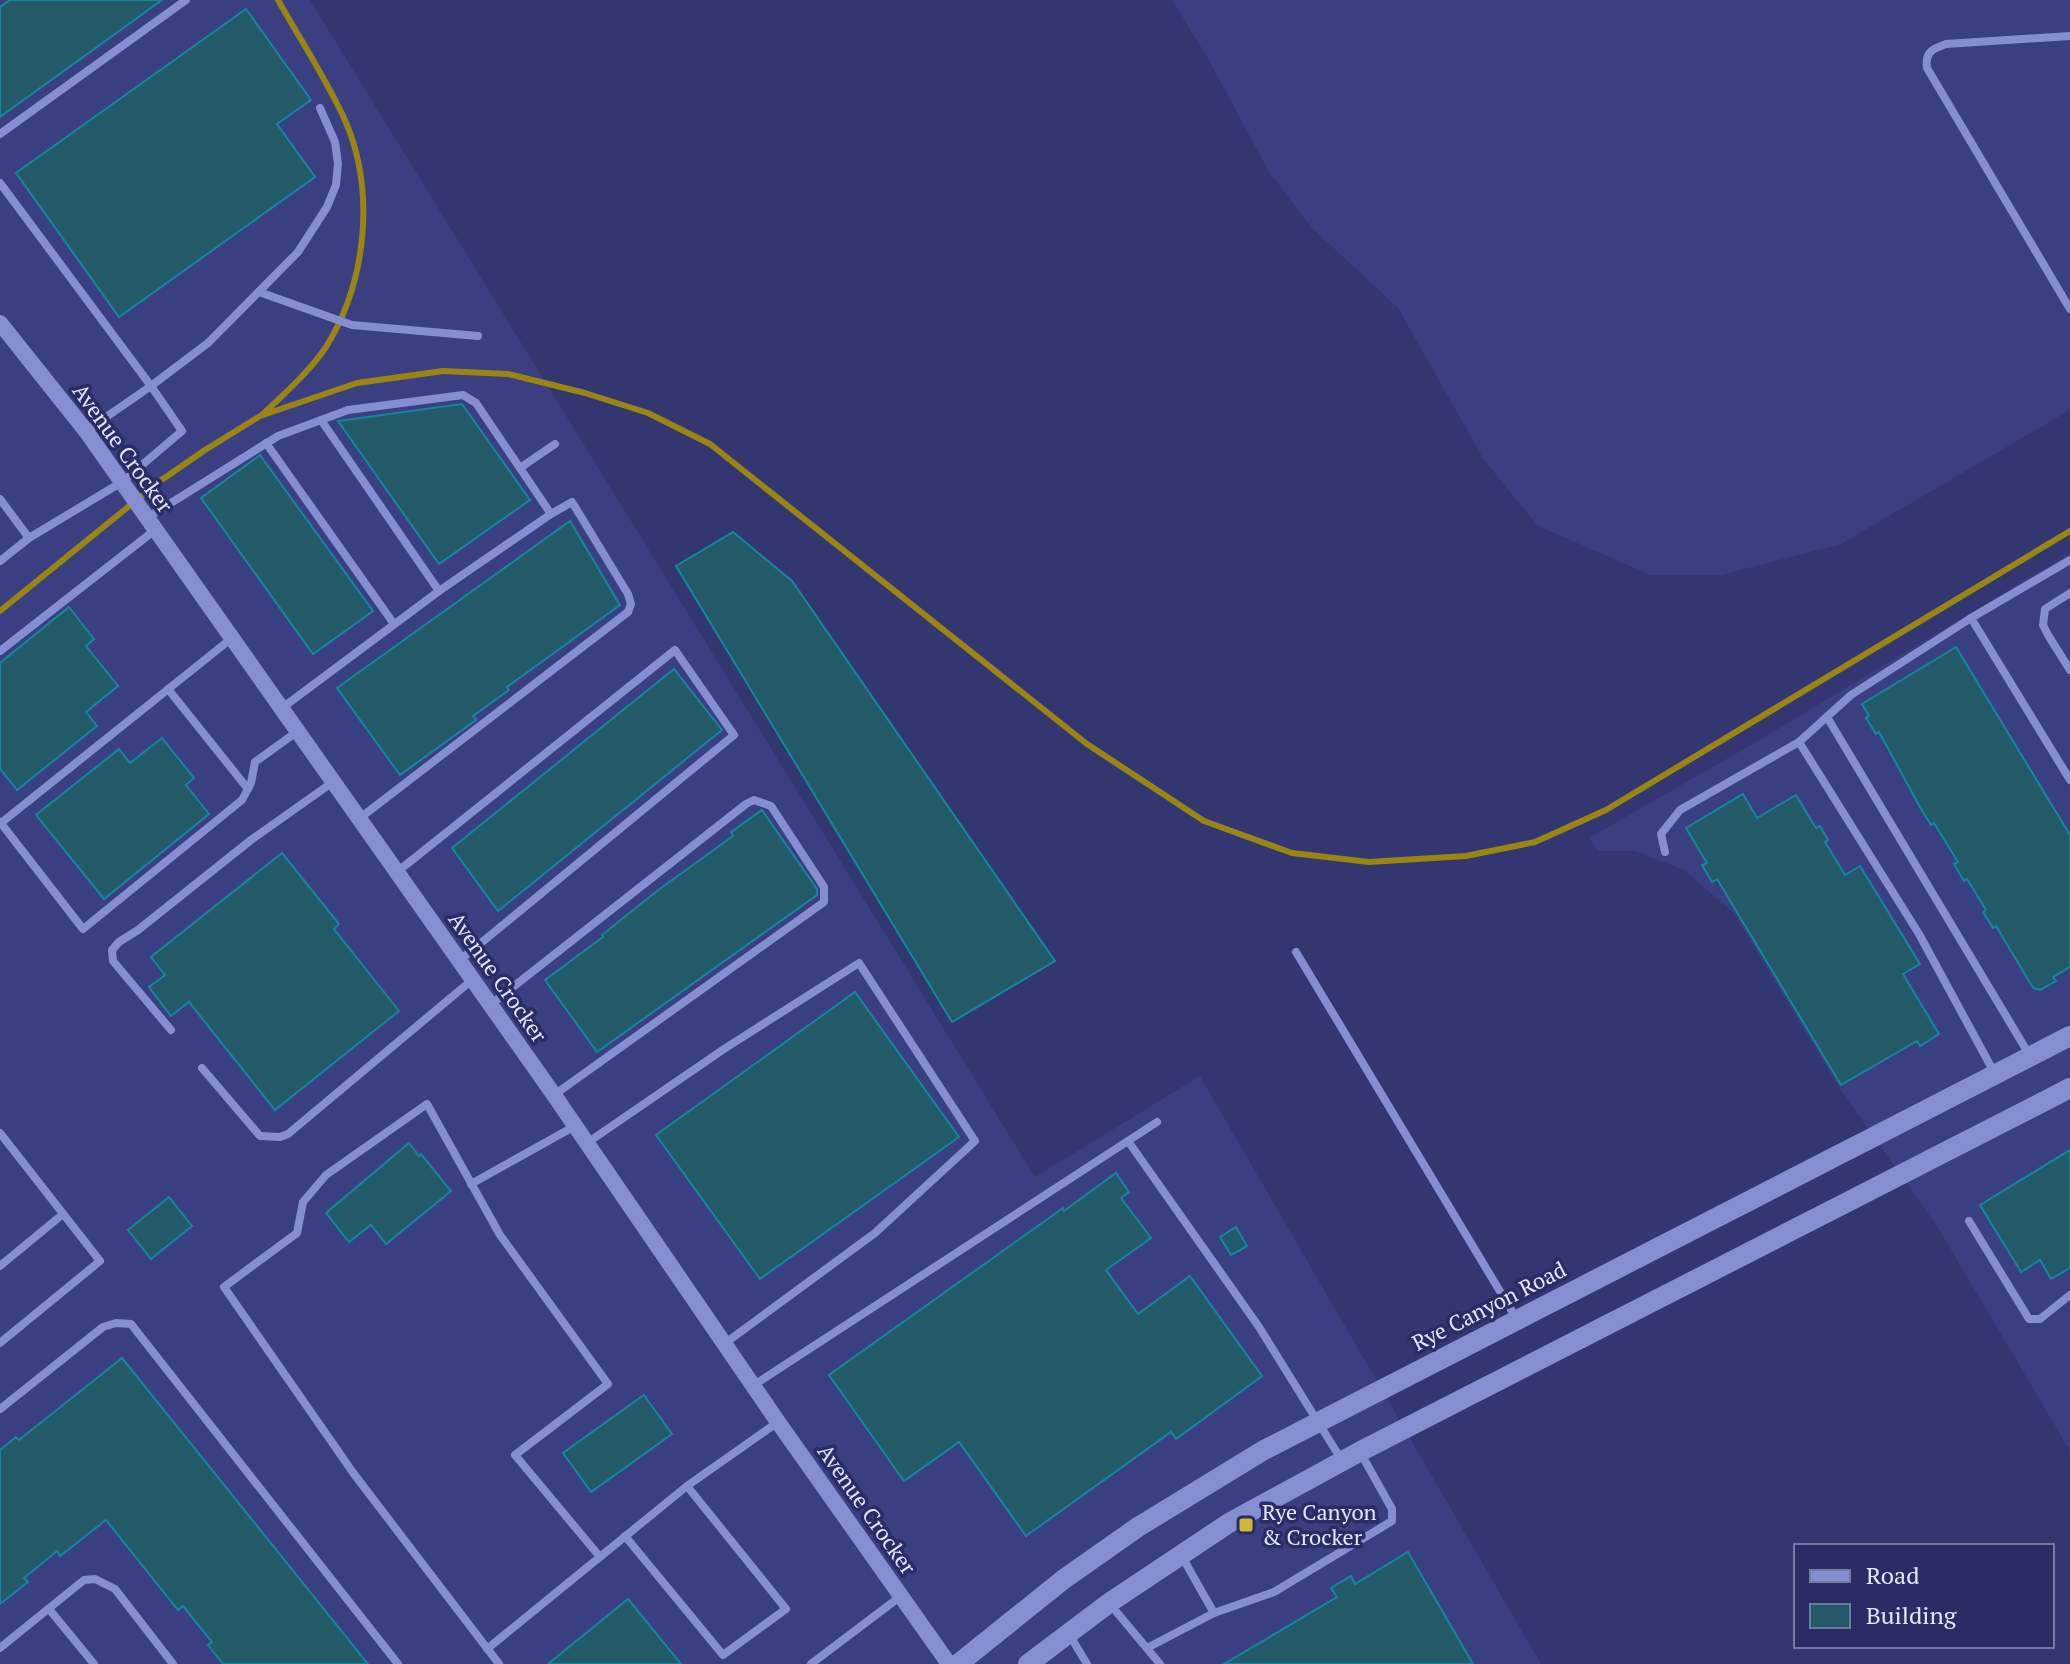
<svg xmlns="http://www.w3.org/2000/svg" width="2070" height="1664" font-family="'PT Serif',serif">
<rect width="100%" height="100%" fill="#323771"/>
<g fill="#3a3f81">
<path d="M0,0H310L1035,1177L1200,1076L1541,1664H0Z"/>
<path d="M1172,0H2070V410L1841,544L1721,575H1651L1538,526L1484,460L1398,308L1311,227L1269,172L1206,55Z"/>
<path d="M2070,553V1451L1937,1226L1838,1086L1733,912L1684,870L1635,851H1598L1589,838L1758,741Z"/>
</g>
<g fill="none" stroke-linecap="round" stroke-linejoin="round">
<g stroke="#9b8512" stroke-width="6">
<path d="M263,414C285,393 309,372 326,347C367,281 376,189 344,118C325,77 300,39 278,0"/>
<path d="M0,611L160,481L205,450L260,416L357,383L443,371L508,374L585,393L648,413L710,444L1087,744L1204,821L1292,853L1369,862L1466,856L1535,842L1606,810L2070,531"/>
</g>
</g>
<g fill="#235a68" stroke="#1487a0" stroke-width="2">
<path d="M10,0H162L0,117V7Z"/>
<path d="M246,9L311,100L277,124L315,177L119,317L16,173Z"/>
<path d="M462,404L530,500L439,564L338,421Z"/>
<path d="M260,455L373,611L313,654L201,498Z"/>
<path d="M570,521L620,605L507,687L509,690L473,716L476,720L400,775L337,688Z"/>
<path d="M733,532L792,581L1055,961L952,1022L676,566Z"/>
<path d="M69,607L94,639L86,646L118,686L86,712L97,726L17,790L0,769V663Z"/>
<path d="M1956,647L2070,835V967L2053,977L2056,981L2040,990L2033,988L1996,926L1993,928L1983,912L1986,910L1967,879L1964,881L1954,864L1958,862L1934,823L1931,825L1921,809L1879,732L1876,734L1866,718L1869,716L1862,704Z"/>
<path d="M674,669L722,730L498,911L452,848Z"/>
<path d="M162,738L194,778L186,785L209,814L104,899L36,815L119,749L130,763Z"/>
<path d="M1743,794L1757,818L1796,795L1816,828L1820,826L1828,840L1825,842L1845,875L1860,866L1920,964L1903,974L1939,1034L1920,1046L1917,1041L1841,1085L1717,879L1712,882L1702,865L1707,863L1686,828Z"/>
<path d="M762,810L817,889V895L597,1052L545,980L603,937L602,935L657,891L733,836L731,832Z"/>
<path d="M282,853L339,924L334,929L399,1011L275,1110L189,1002L171,1016L149,987L165,975L151,957Z"/>
<path d="M855,992L959,1137L760,1279L656,1135Z"/>
<path d="M409,1143L419,1156L421,1154L451,1191L386,1244L371,1225L349,1242L326,1213Z"/>
<path d="M2070,1150V1268L2051,1279L2040,1260L2021,1272L1980,1205Z"/>
<path d="M1116,1173L1129,1192L1121,1198L1151,1238L1106,1270L1138,1314L1190,1276L1262,1376L1176,1439L1171,1432L1026,1536L959,1442L904,1481L829,1375L1063,1208L1064,1211Z"/>
<path d="M169,1197L192,1226L151,1259L128,1230Z"/>
<path d="M1236,1227L1247,1246L1231,1255L1220,1237Z"/>
<path d="M122,1358L368,1664H223L208,1645L212,1642L183,1606L178,1610L106,1520L60,1556L57,1551L24,1578L28,1582L0,1604V1450L16,1437L19,1440Z"/>
<path d="M644,1395L672,1434L591,1492L563,1453Z"/>
<path d="M1408,1552L1473,1664H1224L1337,1597L1331,1588L1351,1576L1355,1584Z"/>
<path d="M628,1599L681,1664H548Z"/>
</g>
<g fill="none" stroke-linecap="round" stroke-linejoin="round">
<g stroke="#848ed0" stroke-width="8">
<path d="M2070,36L1946,44C1932,49 1925,52 1927,68L2070,309"/>
<path d="M0,134L186,0"/>
<path d="M0,183L151,386L86,431"/>
<path d="M259,292L352,325L478,336"/>
<path d="M321,420L439,591"/>
<path d="M266,443L394,624"/>
<path d="M520,468L555,444"/>
<path d="M0,499L29,538"/>
<path d="M147,518L278,436L348,410L463,395L476,403L551,514L572,502L628,594L631,604L628,612L360,818"/>
<path d="M2070,560L1971,618L2070,780"/>
<path d="M0,561L29,538L122,482L182,431L151,386L208,343L298,252L327,207L336,185L338,164L335,142L320,108"/>
<path d="M2070,593L2045,609L2043,625L2048,635L2070,670"/>
<path d="M1971,618L1851,695L1799,742L1919,934L1995,1074"/>
<path d="M0,651L155,530"/>
<path d="M168,689L248,789"/>
<path d="M282,708L439,591L551,514"/>
<path d="M1827,717L2030,1056"/>
<path d="M0,822L83,929L242,800L251,783L255,762L298,731"/>
<path d="M1,823L232,638"/>
<path d="M1665,852L1661,834L1680,810L1799,742"/>
<path d="M397,872L675,650L734,735L459,961"/>
<path d="M1296,952L1516,1318"/>
<path d="M490,1005L746,804L754,800L771,806L824,887V902L554,1095"/>
<path d="M171,1030L113,961L112,950L119,942L138,930L251,840L333,782"/>
<path d="M202,1068L260,1136L280,1137L288,1134L472,980"/>
<path d="M0,1133L100,1261L0,1343"/>
<path d="M1128,1141L1259,1327L1341,1459"/>
<path d="M587,1143L724,1049L859,963L975,1141L875,1233L724,1344"/>
<path d="M471,1184L575,1126"/>
<path d="M1969,1221L2029,1319H2040L2070,1295"/>
<path d="M0,1266L63,1214"/>
<path d="M754,1385L1157,1122"/>
<path d="M0,1409L103,1327L116,1323L131,1324L398,1664"/>
<path d="M625,1536L723,1655L786,1609L687,1486"/>
<path d="M1181,1555L1214,1613"/>
<path d="M1109,1603L1160,1664"/>
<path d="M49,1609L94,1664"/>
<path d="M1069,1634L1087,1664"/>
<path d="M0,1648L84,1580L95,1579L115,1589L173,1664"/>
<path d="M1147,1648L1214,1613L1274,1592L1392,1521V1509L1360,1452"/>
<path d="M487,1649L687,1486L778,1422"/>
<path d="M499,1664L354,1474L224,1287L297,1233L303,1202L326,1175L427,1104L500,1235L608,1384L515,1455L600,1557"/>
<path d="M811,1664L901,1596"/>
</g>
<path stroke="#848ed0" stroke-width="16" d="M0,323L86,431L554,1095L778,1422L949,1664"/>
<g stroke="#848ed0" stroke-width="20">
<path d="M958,1664L1064,1579L1138,1527L1264,1450L2070,1036"/>
<path d="M1028,1664L1109,1603L1229,1523L1359,1452L2070,1088"/>
</g>
</g>
<rect fill="#d1b736" stroke="#292c65" stroke-width="3" x="1238" y="1517" width="16" height="16" rx="4"/>
<g text-anchor="middle" stroke-width="7" stroke-linejoin="round" paint-order="stroke">
<g font-size="22" fill="#e3e7fd" stroke="#292c65">
<text transform="translate(123 448) rotate(54)" y="8">Avenue Crocker</text>
<text transform="translate(498 977) rotate(55)" y="8">Avenue Crocker</text>
<text transform="translate(1489 1306) rotate(-27)" y="8">Rye Canyon Road</text>
<text transform="translate(867 1509) rotate(55)" y="8">Avenue Crocker</text>
</g>
<g font-size="22" fill="#e3e7fd" stroke="#292c65" text-anchor="start">
<text x="1262" y="1520">Rye Canyon<tspan x="1262" dy="25">&amp; Crocker</tspan></text>
</g>
</g>
<rect x="1794" y="1544" width="260" height="104" fill="#292c65" stroke="#7377a2" stroke-width="2"/>
<rect x="1810" y="1570" width="40" height="12" fill="#848ed0" stroke="#7377a2" stroke-width="2"/>
<text x="1866" y="1584" font-size="24" fill="#e3e7fd">Road</text>
<rect x="1810" y="1604" width="40" height="24" fill="#235a68" stroke="#7377a2" stroke-width="2"/>
<text x="1866" y="1624" font-size="24" fill="#e3e7fd">Building</text>
</svg>
